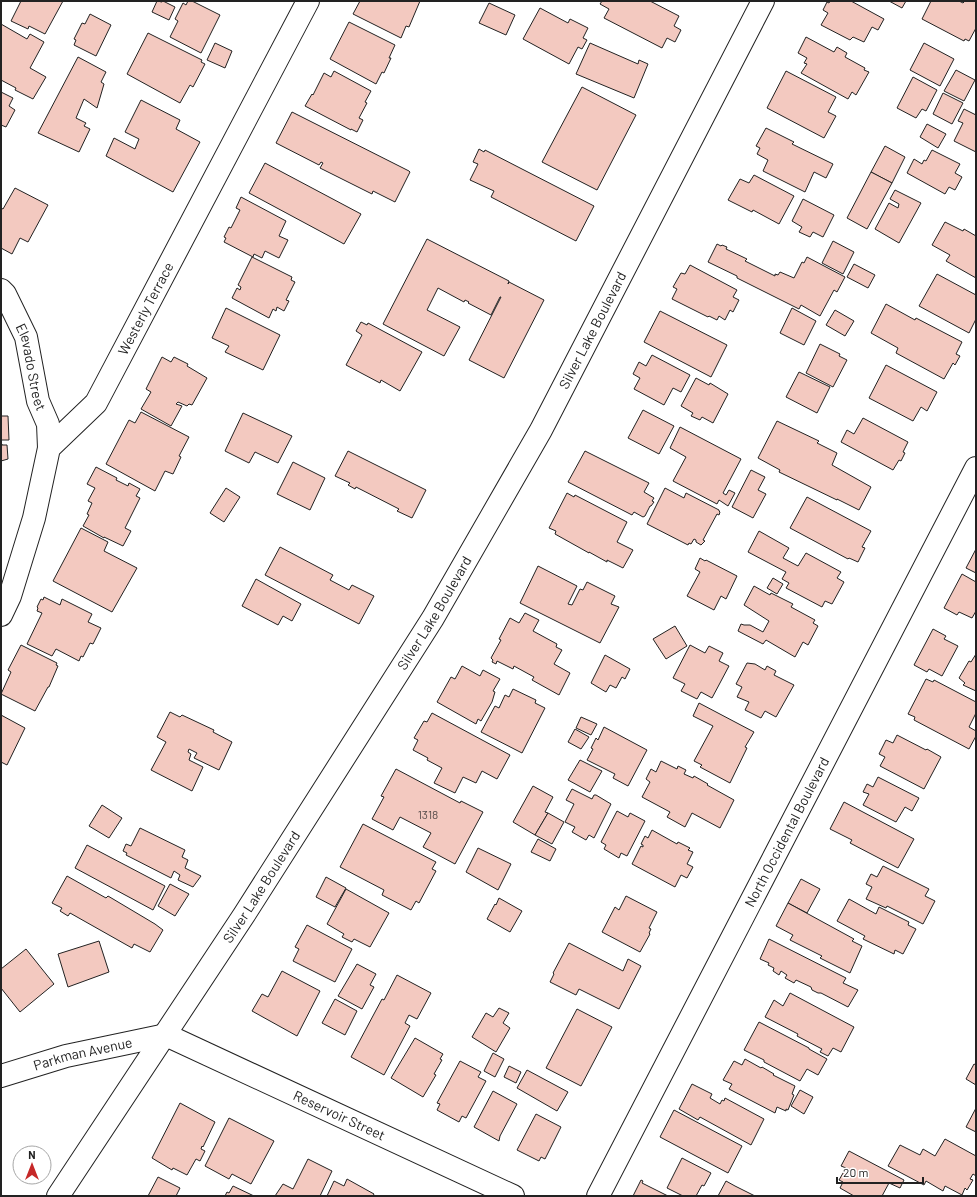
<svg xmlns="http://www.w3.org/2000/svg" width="977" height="1197" font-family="Barlow,sans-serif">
<rect width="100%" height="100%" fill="#fff"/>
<g fill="#f3c9c0" stroke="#222">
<path d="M21,1H63L45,34L29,26L28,29L11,21Z"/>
<path d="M157,1L162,2L163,1L175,7L169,20L152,12Z"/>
<path d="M188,1H192L220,15L201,53L170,37L178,21L175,19L183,3L186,5Z"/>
<path d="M360,1H420L409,27L406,26L401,38L353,14Z"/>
<path d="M602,1H650L679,16L674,26L681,30L675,42L667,38L662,48L604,18L609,9L600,4Z"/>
<path d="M830,1H851L884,19L878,30L872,27L864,42L853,37L850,40L821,25L828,13L823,10L827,2L829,3Z"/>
<path d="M889,1H906L902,8Z"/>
<path d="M931,1H959L963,3L964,2L962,1H976V28L969,41L965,39L964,41L922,19Z"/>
<path d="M489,3L515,15L506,35L479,23Z"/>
<path d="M540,8L568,23L570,19L588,28L583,38L587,40L582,49L578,47L569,64L523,39Z"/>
<path d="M90,14L111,25L96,56L74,45L76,40L74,39L82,23L85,24Z"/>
<path d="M349,22L395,45L389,58H391L384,73L382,72L376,84L330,59Z"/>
<path d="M1,24L27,39L30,34L44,42L30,68L46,77L33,99L15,90L16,88L1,80Z"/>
<path d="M148,33L202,60L201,62L205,64L193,87L190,85L180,103L127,74Z"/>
<path d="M806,37L834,52L837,47L847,53L845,57L865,68L864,70L869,72L856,95L852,92L848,99L801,73L807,64L804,63L807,58L798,53Z"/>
<path d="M215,43L232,51L225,68L207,60Z"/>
<path d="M590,43L638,64L639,60L648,64L634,98L576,74Z"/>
<path d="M924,43L954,59L940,86L910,70Z"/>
<path d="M78,57L106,72L101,82L104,84L97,108L84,99L76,118L86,123L84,126L90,129L79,152L38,133Z"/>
<path d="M956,70L975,80L964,101L944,91Z"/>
<path d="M334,71L371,91L365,102L367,103L359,118L363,120L357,132L351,129V130L305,106L312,94L313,95L324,73L331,77Z"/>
<path d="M786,71L836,97L828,112L836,116L824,138L767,108Z"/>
<path d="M913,77L937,90L926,111L922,109L916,118L897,108Z"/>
<path d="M582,87L636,115L597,190L542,162Z"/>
<path d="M1,92L13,98L9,106L15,110L6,127L1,125V126Z"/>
<path d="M943,93L963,103L952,124L933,114Z"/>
<path d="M141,100L180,120L176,129L200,142L173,192L106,156L114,138L135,149L139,139L125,132Z"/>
<path d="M964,109L976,115V152L954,141L963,123L958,121Z"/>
<path d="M292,112L409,171L410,172L395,202L373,191L372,194L320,168L323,163L321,162L319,165L276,143Z"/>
<path d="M927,124L946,134L938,148L920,137Z"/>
<path d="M766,128L794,142L792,144L833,164L826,178L814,172L805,192L763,171L768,160L757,154L760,148L756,146Z"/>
<path d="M885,146L905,157L892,183L871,172Z"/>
<path d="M479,149L484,152L485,150L594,206L576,241L491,197L494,191L470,180L478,164L473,162Z"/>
<path d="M932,150L960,164L955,173L962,177L955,190L949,187L945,194L907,173L914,159L922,164L924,160L926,161Z"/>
<path d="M265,163L361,214L344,244L249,193Z"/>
<path d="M871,172L892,183L867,229L847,218Z"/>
<path d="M754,175L794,196L779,224L753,210L752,212L728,200L740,179L749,183Z"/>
<path d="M15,188L48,205L28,242L20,238L12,254L1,248V208L3,209Z"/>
<path d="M895,190L921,203L899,243L875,229L889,203L898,208L899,204L890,199Z"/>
<path d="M241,197L286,221L279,236L288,240L279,258L265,251L262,258L254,254L253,257L224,242L226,238L224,237L229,227L231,228L240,210L236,208Z"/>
<path d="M803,199L834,215L823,237L813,232L810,237L799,232L802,227L792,221Z"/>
<path d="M945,222L963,231L964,229L976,236V278L946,261L950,255L932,245Z"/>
<path d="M427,239L509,281L508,284L509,282L544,300L504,378L469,360L501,297H500L491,315L468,303L469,302L465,300L464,302L438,288L427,310L460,327L444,356L383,324Z"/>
<path d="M833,241L854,252L843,274L822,263Z"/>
<path d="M717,244L721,246L722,245L727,247L726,249L747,259L745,261L775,276V274L778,275L780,272L794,278L802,262L804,263L807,257L845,277L837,292L834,290L820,316L801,305L799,309L737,278V276L708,262Z"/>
<path d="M252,257L292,277L291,280L295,282L286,300L289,301L284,311L277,307L276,311L273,309L269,318L232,298L237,288L240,290L241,287L238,285Z"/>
<path d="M854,264L875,275L868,288L847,277Z"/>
<path d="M690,265L737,290L733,297L739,300L733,312L730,310L725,320L719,316L717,320L709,316L708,317L672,299L677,289L673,287L681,273L685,274Z"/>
<path d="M937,274L976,295V319L969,333L919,306Z"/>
<path d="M886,304L915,320L916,318L962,342L956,354L960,356L955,365L953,363L944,379L896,353L898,348L871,333Z"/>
<path d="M226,308L280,335L263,370L225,352L229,346L212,338Z"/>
<path d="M792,308L816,321L804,345L780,333Z"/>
<path d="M835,310L854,321L845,336L826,325Z"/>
<path d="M660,311L727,345L711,377L644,342Z"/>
<path d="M361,322L367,325L368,323L422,352L400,391L381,380L380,383L346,365L362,335L356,331Z"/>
<path d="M820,344L840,354L839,356L847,360L833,387L806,373Z"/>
<path d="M652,355L690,375L681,392L673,388L664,405L634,389L640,378L633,374L639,362L646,366Z"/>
<path d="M162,357L171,362L174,357L188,364L187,366L207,378L192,405L189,404L187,406L178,402L176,404L182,406L171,426L141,409L151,392L146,389Z"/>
<path d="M886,365L937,392L927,411L921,407L913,421L869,398Z"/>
<path d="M799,372L830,387L817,413L786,397Z"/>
<path d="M696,378L709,385L710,383L728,394L713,423L702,417L700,420L691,416L693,413L681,406Z"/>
<path d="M643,410L674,426L659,454L628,438Z"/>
<path d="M141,412L189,437L179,456L181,457L173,474L165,471L155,491L106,464L129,420L135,423Z"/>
<path d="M243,413L292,436L278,463L255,452L249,463L225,451Z"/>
<path d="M1,416H8L9,440H1Z"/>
<path d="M863,418L908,442L903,452L905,453L901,461L899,460L893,470L841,442L847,430L854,434Z"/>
<path d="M777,421L819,441L817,443L837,453L832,465L871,487L859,510L837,499V500L779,472L780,470L758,458Z"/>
<path d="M680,427L741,459L723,493L726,495L729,490L735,493L728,506L719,500L717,504L673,481L686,457L670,448Z"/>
<path d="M1,444H2V445H7L8,459L1,461Z"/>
<path d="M348,451L426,490L412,518L397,511L399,509L356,487L355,489L348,485L350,483L335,476Z"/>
<path d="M585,451L649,483L644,492L654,498L652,501L654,502L651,506H650L645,516L643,517L634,512L632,515L568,482Z"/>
<path d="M293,462L325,478L310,510L277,494Z"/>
<path d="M96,467L117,478L116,480L128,486L129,483L140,489L136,496L140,498L125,528L131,531L123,546L104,537V538L83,526L89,515L87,514L92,503L88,501L95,488L87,484Z"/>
<path d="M751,470L765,477L758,490L766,494L753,518L732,507Z"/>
<path d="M226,488L240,497L224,522L210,513Z"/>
<path d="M665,488L684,498L686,493L719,510V511L720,512L719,515L717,514L703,540L705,541L701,545L696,542V540L694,539L691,544L689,543L688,545L647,524Z"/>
<path d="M567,493L574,497L575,495L627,522L617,542L633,550L623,568L607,560V562L589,552V553L555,534L556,531L549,528Z"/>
<path d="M807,497L871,531L862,547L865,548L858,562L849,558L848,559L790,528Z"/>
<path d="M81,528L108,542L104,551L137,568L112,612L53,581Z"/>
<path d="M759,531L789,548L783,558L798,566L806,553L841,572L837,578L844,582L832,604L825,601L822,607L786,588L789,583L782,579L786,572L748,552Z"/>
<path d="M280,547L333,575L330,580L349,590L352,585L374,596L359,624L265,575Z"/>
<path d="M976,549V573L966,568Z"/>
<path d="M700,558L705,561L706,560L737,576L726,599L721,596L714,610L687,596L700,572L695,569Z"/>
<path d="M538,566L577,586L568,604L572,605L580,589L583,590L587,582L615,596L611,604L619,607L600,643L520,603Z"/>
<path d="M962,574L976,582V611L972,618L959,612L957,615L944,608Z"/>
<path d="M773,578L783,584L777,594L767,588Z"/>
<path d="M256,579L301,604L292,621L283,616L278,625L242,606Z"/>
<path d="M754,586L770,595L771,593L793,604L791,607L815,620L813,623L818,626L808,645L803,642L795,657L766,640L763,644L738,631L741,624L744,625H750L763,632L769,621L744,605Z"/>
<path d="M44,597L60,605L62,599L92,614L88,622L101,628L93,644L90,643L83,657L81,656L79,661L56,649L52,656L27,644L42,613L37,611L38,608L37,607L41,599L43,600Z"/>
<path d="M525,613L539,620L533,631L557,644L556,647L562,650L554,664L570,673L559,695L532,680L534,677L514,666L513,669L497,661L496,664L492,662L493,660L491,658L501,640L499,639L510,618L519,623Z"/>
<path d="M675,626L687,646L666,659L653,639Z"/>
<path d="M933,629L946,636L944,639L958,646L942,676L929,669L927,672L914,665Z"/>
<path d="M21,645L57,663L56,665L58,666L49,687H48L35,711L1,694L11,672L8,670Z"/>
<path d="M690,645L705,653L709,646L723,653L719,661L729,666L712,698L701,692L697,699L681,691L685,684L673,678Z"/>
<path d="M976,654V691L963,685L965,683L959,678L969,661L971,662Z"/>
<path d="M605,655L630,669L625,679L622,677L616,688L610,685L606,692L591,683Z"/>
<path d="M747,663L755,664L765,670L767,666L776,671L774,675L794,685L776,717L765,711L761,718L745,710L749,702L737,697L742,687L736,684Z"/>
<path d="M462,666L480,676L483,670L500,679L493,691L495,692L492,702L481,721L478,719L476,724L437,702L451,677L455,679Z"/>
<path d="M926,679L933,682L934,680L976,702V713L969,727L976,731V736L969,749L914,720L915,717L908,714Z"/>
<path d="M513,689L536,700L535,703L545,708L522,753L481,732L495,706L499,708L505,695L509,697Z"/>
<path d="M699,703L754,732L745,747L747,748L730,783L700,767L702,765L694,761L713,726L693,716Z"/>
<path d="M170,712L180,717L182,715L214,730L213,732L232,742L219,770L194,758L197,753L189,749L188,752L191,754L189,760L203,767L192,791L151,770L166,742L157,737Z"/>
<path d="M432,713L510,755L497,779L482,771L476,783L463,777L455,793L434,783L442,768L427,760L428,758L413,750L418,740L414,738L424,721L427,722Z"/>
<path d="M1,715L25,728L7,765L1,762Z"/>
<path d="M581,717L597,724L591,735L576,728Z"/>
<path d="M604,727L647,750L628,786L613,778L615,774L587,760L593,749L591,748L596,738L598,740Z"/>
<path d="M575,729L589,737L581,749L568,742Z"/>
<path d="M897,735L926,750L927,749L941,757L924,789L880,766L885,757L879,754L886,740L893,743Z"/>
<path d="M580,760L602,771L590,792L568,780Z"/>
<path d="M661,761L677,769L678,766L686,770L684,774L693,778L694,776L708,784L707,785L734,800L720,828L692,813L685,827L667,817L670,812L642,797L650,782L646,779L651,769L656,772Z"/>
<path d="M396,769L460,803L461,801L483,812L455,864L423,847L431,833L400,817L393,830L372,819L384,797L381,796Z"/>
<path d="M878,777L919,798L912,811L905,807L896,822L863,805L869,794L863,792L867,784L873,787Z"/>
<path d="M533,786L553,797L545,812L548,813L535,835L513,822Z"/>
<path d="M572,789L592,799L594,795H596L611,804L594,838L589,835L586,840L572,832L575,827L565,822L574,804L566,800Z"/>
<path d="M844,802L914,839L898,868L850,843L852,840L830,829Z"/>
<path d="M102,805L122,818L109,838L89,826Z"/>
<path d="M617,811L628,817L630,813L645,821L627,856L621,853L619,858L604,849L606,845L601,842Z"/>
<path d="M548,813L564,822L552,844L535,835Z"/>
<path d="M363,824L436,862L432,869L436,871L419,903L416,901L411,910L382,895L384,890L340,867Z"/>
<path d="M140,828L185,850L182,857L188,860L185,868L201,876L193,887L178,880L180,875L174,871L171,878L126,855L127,853L123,851L126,844L131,846Z"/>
<path d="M652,830L677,844L678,842L690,848L688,850L693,852L687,864L693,867L687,878L681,875L675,887L632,864L641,846L643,847V845L641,844L645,836L648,838Z"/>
<path d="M538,839L556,849L550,861L531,852Z"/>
<path d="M87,845L165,886L153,910L75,868Z"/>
<path d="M478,848L511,864L498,890L466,872Z"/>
<path d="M883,866L929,889L925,896L935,901L923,924L887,906L886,908L866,899L872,887L866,884L871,874L877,877Z"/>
<path d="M67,876L106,898L108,896L155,924L163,930L150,952L134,944L132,948L70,913L68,916L60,911L62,908L52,903Z"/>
<path d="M326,877L346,888L335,907L316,897Z"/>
<path d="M801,879L820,889L807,913L788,903Z"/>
<path d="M170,884L189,894L175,916L158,906Z"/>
<path d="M346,889L389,913L370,947L354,939L352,942L342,937L344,934L327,924Z"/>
<path d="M626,896L657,912L649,928L651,929L649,933L650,934L640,952L602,932L615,907L619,910Z"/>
<path d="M499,898L522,911L510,932L487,919L495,904L496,905Z"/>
<path d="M849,899L876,914L879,907L909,922L908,925L916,929L903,954L895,950L894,954L863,939L865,936L837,921Z"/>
<path d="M788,903L854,939L852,941L862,946L850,973L820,958L822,956L790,940L793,935L776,926Z"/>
<path d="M307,925L352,949L335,982L293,961L299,949L295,947Z"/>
<path d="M769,939L846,978L843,983L858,990L848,1007L821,993H818L812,990L811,987L796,980L794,983L785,978L787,975L781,971L779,975L773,971L774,968L768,965L769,963L760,959Z"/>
<path d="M99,941L109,972L68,987L58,954Z"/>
<path d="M569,943L623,971L628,959L641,966L619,1009L579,989L576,995L550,982L554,974L553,973Z"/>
<path d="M26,949L54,984L20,1012L1,988V969Z"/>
<path d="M357,964L376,974L370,985L374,987L362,1009L338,996Z"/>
<path d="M282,971L320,991L297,1036L252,1011L262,994L268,997Z"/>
<path d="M397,975L431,993L417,1019L409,1015L405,1023L410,1026L384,1075L351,1057L382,999L384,1000Z"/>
<path d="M790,993L854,1027L841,1052L833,1048L828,1056L820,1052L822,1049L797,1036L798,1034L765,1017L774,1000L783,1006Z"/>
<path d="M335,999L357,1011L345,1035L322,1023Z"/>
<path d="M499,1008L509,1013L503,1023L510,1028L496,1052L472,1037L486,1013L493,1017Z"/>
<path d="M577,1009L612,1027L581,1086L546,1068Z"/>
<path d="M759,1022L809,1048V1049L827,1059L818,1075L807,1069L800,1081L764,1062V1060L744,1050Z"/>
<path d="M415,1038L443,1054L440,1059L442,1060L434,1074L436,1075L423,1097L391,1078Z"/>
<path d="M493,1053L504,1059L495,1077L484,1071Z"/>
<path d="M745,1059L761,1068L762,1067L774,1074L773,1075L795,1086L792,1094L794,1095L788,1110L786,1109V1111L777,1107L775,1113L729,1089L732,1084L723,1080L734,1061L742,1065Z"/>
<path d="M460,1061L481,1072L478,1077L486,1081L466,1118L462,1116L459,1122L437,1110L440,1104L437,1103Z"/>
<path d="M974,1064L976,1065V1085L966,1079Z"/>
<path d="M509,1066L521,1072L516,1083L504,1077Z"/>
<path d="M527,1070L568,1092L557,1111L517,1088Z"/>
<path d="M692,1084L712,1094L710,1098L720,1104L722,1100L724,1101L725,1098L764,1119L751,1145L700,1117L698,1120L679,1109Z"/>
<path d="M800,1090L813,1097L804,1114L791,1106Z"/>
<path d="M493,1091L517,1104L500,1136L499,1141L474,1127Z"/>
<path d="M180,1103L215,1122L203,1147L202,1146L201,1149L205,1151L200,1161L196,1159L187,1175L173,1168L172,1170L152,1158Z"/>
<path d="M976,1108V1132L966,1127Z"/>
<path d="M674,1110L742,1146L728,1173L660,1137Z"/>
<path d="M536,1114L561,1127L545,1159L541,1157L539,1161L517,1150Z"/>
<path d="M229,1118L274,1141L251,1184L232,1174L229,1179L205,1166Z"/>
<path d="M945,1139L976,1156V1176L973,1174L970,1179L973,1180L967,1190L965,1188L962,1195L945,1186L943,1191L926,1181L924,1185L888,1166L900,1145L920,1155L923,1149L935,1156Z"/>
<path d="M849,1151L904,1180L900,1188L889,1183L882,1196H854L840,1188L843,1182L839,1180L846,1168L841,1166Z"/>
<path d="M682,1158L711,1173L704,1186L702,1185L696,1196H683L667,1188Z"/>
<path d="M308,1159L332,1171L320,1196H275L283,1184L293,1189Z"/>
<path d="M158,1177L180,1188L176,1196H148Z"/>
<path d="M347,1179L374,1194L373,1196H327L334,1181L344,1186Z"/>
<path d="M641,1180L643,1181L642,1183L668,1196H633Z"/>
<path d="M726,1181L735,1186L755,1196H718Z"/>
<path d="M233,1186L254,1196H225L227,1192L229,1193Z"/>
</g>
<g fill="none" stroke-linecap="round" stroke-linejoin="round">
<g stroke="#222" stroke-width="24">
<g id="minor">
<path id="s1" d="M1,290L5,294L26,337L38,401L48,424L49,448"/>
<path id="s2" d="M1,615L10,596L34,518L49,448L96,403L308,1"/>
<path id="s3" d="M166,1035L513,1196"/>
<path id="s4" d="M598,1196L976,468"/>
</g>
</g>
<g stroke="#222" stroke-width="24">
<g id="secondary">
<path id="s5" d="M1,1076L66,1056L166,1035"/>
<path id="s6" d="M58,1196L244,915L433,618L541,430L763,1"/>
</g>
</g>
<use href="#minor" stroke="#fff" stroke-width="22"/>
<use href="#secondary" stroke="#fff" stroke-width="22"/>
</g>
<g text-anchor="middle" stroke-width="3" stroke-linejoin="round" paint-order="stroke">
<g font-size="12" fill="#564c4a">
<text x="428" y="819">1318</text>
</g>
<g font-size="14" fill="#222" stroke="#fff">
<text dy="5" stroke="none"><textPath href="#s2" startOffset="346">Westerly Terrace</textPath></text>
<text dy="5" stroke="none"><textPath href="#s6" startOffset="1018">Silver Lake Boulevard</textPath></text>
<text dy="5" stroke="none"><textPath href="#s1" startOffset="84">Elevado Street</textPath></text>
<text dy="5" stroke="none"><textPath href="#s6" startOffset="694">Silver Lake Boulevard</textPath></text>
<text dy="5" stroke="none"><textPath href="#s4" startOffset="410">North Occidental Boulevard</textPath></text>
<text dy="5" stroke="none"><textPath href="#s6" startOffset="370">Silver Lake Boulevard</textPath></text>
<text dy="5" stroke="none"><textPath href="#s5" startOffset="85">Parkman Avenue</textPath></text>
<text dy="5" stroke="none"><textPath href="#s3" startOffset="191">Reservoir Street</textPath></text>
</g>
</g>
<rect width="977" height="1197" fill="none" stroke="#222222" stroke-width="4"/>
<g transform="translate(32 1165)"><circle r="19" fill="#ffffff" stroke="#a7a7a7"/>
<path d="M0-3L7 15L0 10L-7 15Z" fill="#c62828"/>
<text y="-6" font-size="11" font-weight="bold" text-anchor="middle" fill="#222222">N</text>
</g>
<path d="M837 1177v6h86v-6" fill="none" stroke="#222222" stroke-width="2"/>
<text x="843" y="1177" font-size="12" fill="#222222" stroke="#ffffff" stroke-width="3" paint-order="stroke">20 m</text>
</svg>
